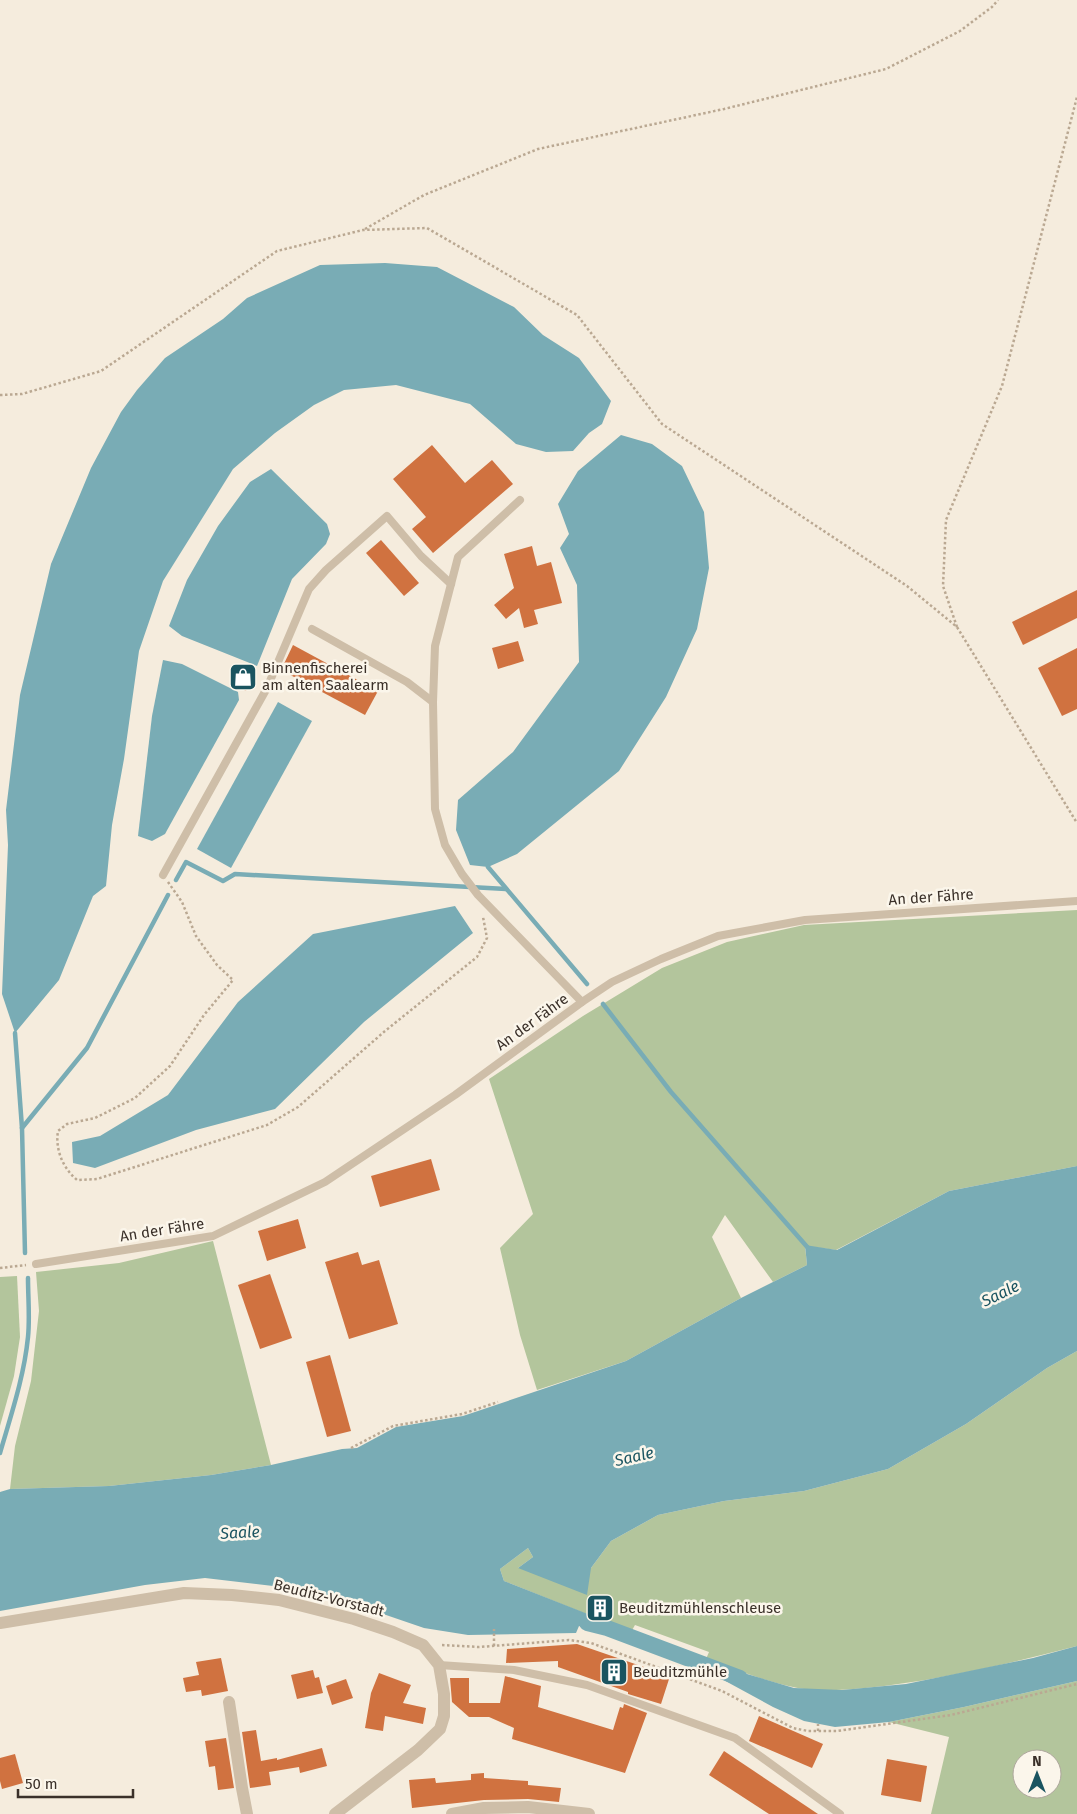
<svg xmlns="http://www.w3.org/2000/svg" width="1077" height="1814" font-family="'Fira Sans',sans-serif">
<rect width="100%" height="100%" fill="#f5ecdd"/>
<g fill="#b3c59c" fill-rule="evenodd">
<path d="M1077,910V1166L949,1191L836,1250L805,1246L807,1265L773,1282L725,1215L712,1237L741,1298L626,1361L537,1390L520,1335L500,1248L533,1214L489,1079L583,1016L662,968L727,942L804,925Z"/>
<path d="M213,1241L271,1465L211,1475L109,1486L10,1489L15,1446L31,1381L39,1311L36,1272L119,1263Z"/>
<path d="M17,1276L20,1337L14,1376L0,1426V1277Z"/>
<path d="M1077,1351V1646C1007,1664 936,1681 865,1688C844,1690 813,1692 793,1687C763,1681 735,1669 706,1659L709,1652L635,1625L631,1632L504,1581L500,1569L528,1548L533,1557L518,1568H591L611,1541L658,1515L724,1501L804,1491L888,1469L966,1424L1047,1368Z"/>
<path d="M1077,1681V1814H931L949,1737L889,1722L964,1707ZM1022,1759H1052V1789H1022Z"/>
</g>
<g fill="#79acb5">
<path d="M385,263L437,267L514,307L543,335L579,358L611,401L602,424L589,433L573,451L546,452L516,444L470,404L396,385L344,390L314,405L275,433L233,469L163,581L139,651L124,759L112,825L106,886L93,896L59,980L15,1033L2,994L8,845L6,810L20,695L51,564L91,468L121,412L137,390L165,358L223,319L247,298L320,265Z"/>
<path d="M621,435L652,444L682,466L704,512L709,568L697,629L666,697L619,771L517,854L488,867L470,865L456,830L458,800L513,752L579,662L577,585L560,548L569,534L558,504L578,471Z"/>
<path d="M271,469L327,524L330,534L326,544L292,579L257,666L182,636L169,626L187,580L218,526L250,482Z"/>
<path d="M163,660L182,664L238,692L239,700L165,834L152,841L138,836L152,716Z"/>
<path d="M278,702L312,721L231,868L197,849Z"/>
<path d="M455,906L473,933L364,1022L275,1109L196,1130L95,1168L73,1163L72,1142L100,1136L168,1095L238,1002L313,934Z"/>
<path d="M1077,1166V1351L1047,1368L966,1424L888,1469L804,1491L724,1501L658,1515L611,1541L591,1568L587,1595L518,1568L533,1557L528,1548L500,1569L504,1581L608,1622L605,1635L579,1626L576,1633L468,1635L424,1628L351,1603L290,1588L205,1578L145,1585L0,1611V1492L10,1489L109,1486L211,1475L271,1465L342,1449L357,1448L396,1427L463,1416L626,1361L741,1298L807,1265L805,1245L837,1250L949,1191Z"/>
<path d="M1077,1646V1681L964,1707L889,1722L835,1727L804,1721L773,1707L718,1677L722,1664L747,1674L794,1688L842,1690L906,1684L1033,1658Z"/>
</g>
<g fill="none" stroke-linecap="round" stroke-linejoin="round">
<g stroke="#79acb5" stroke-width="4.5">
<path d="M488,867L587,984"/>
<path d="M176,880L186,862L223,881L235,874L506,889"/>
<path d="M603,1004L671,1092L809,1249"/>
<path d="M15,1033L22,1128L25,1253"/>
<path d="M22,1128L87,1048L168,895"/>
<path d="M0,1453C11,1415 24,1377 28,1337C30,1317 28,1298 28,1278"/>
</g>
<path stroke="#79acb5" stroke-width="16" d="M587,1623L607,1628L740,1678"/>
</g>
<g fill="#d07240">
<path d="M432,445L465,483L492,460L513,484L433,553L412,529L426,517L393,479Z"/>
<path d="M381,540L419,583L404,596L366,553Z"/>
<path d="M532,546L537,566L551,562L562,603L534,610L538,624L524,628L519,608L506,619L494,605L514,588L504,554Z"/>
<path d="M1077,590V618L1023,645L1012,622Z"/>
<path d="M518,641L524,661L498,669L492,648Z"/>
<path d="M293,645L378,691L365,715L281,670Z"/>
<path d="M1077,648V709L1062,716L1038,668Z"/>
<path d="M240,667L254,673L246,691L232,685Z"/>
<path d="M431,1159L440,1190L380,1207L371,1176Z"/>
<path d="M298,1219L306,1248L267,1261L258,1231Z"/>
<path d="M358,1252L362,1265L379,1260L398,1324L349,1339L325,1262Z"/>
<path d="M270,1274L292,1338L260,1349L238,1285Z"/>
<path d="M330,1355L351,1431L327,1437L306,1362Z"/>
<path d="M577,1644L670,1676L661,1704L628,1694V1692L558,1667V1661L506,1663L507,1649Z"/>
<path d="M221,1658L228,1691L202,1696L201,1690L186,1692L183,1678L199,1675L196,1662Z"/>
<path d="M313,1670L315,1678L319,1677L323,1693L297,1699L291,1675Z"/>
<path d="M379,1673L411,1685L403,1703L426,1708L423,1724L385,1716L383,1731L365,1728L371,1693Z"/>
<path d="M505,1676L541,1686L538,1707L613,1730L620,1707L623,1708L624,1704L647,1713L625,1773L512,1739L514,1728L489,1717H469L452,1702L450,1678H469V1703H500Z"/>
<path d="M346,1679L353,1698L332,1705L326,1686Z"/>
<path d="M759,1716L823,1744L812,1768L749,1741Z"/>
<path d="M256,1730L261,1761L277,1758V1760L322,1748L327,1766L300,1773L299,1767L269,1772L271,1785L250,1788L242,1732Z"/>
<path d="M226,1738L234,1788L218,1790L215,1766L209,1767L205,1741Z"/>
<path d="M724,1751L818,1814H769L709,1775Z"/>
<path d="M15,1754L23,1783L2,1789L0,1781V1758Z"/>
<path d="M887,1759L927,1766L921,1802L881,1795Z"/>
<path d="M484,1773V1778L528,1781V1785L561,1788L559,1802L528,1799L484,1800L412,1808L409,1780L435,1778L436,1783L471,1780V1774Z"/>
</g>
<g fill="none" stroke-linecap="round" stroke-linejoin="round">
<g stroke="#baa892" stroke-width="2.5" stroke-dasharray="2.5 2.5" stroke-linecap="butt">
<path d="M365,229L424,195L538,149L724,109L886,69L960,31L992,7L998,0"/>
<path d="M0,395L22,394L101,371L277,251L363,230L427,228L577,315L662,424L907,586L957,627L1077,823"/>
<path d="M957,627L943,586L946,520L1002,386L1077,97"/>
<path d="M168,882L182,902L196,936L217,965L233,980L204,1015L170,1066L135,1098L95,1118L67,1124L58,1131C55,1150 63,1168 77,1180L97,1179L267,1125L298,1107L385,1031L477,957L487,938L483,917"/>
<path d="M0,1268L26,1265"/>
<path d="M351,1448L393,1426L462,1414L498,1402"/>
<path d="M442,1645L479,1647L569,1640L591,1643L722,1691L793,1728L808,1731H837L951,1715L1077,1684"/>
<path d="M494,1646V1629"/>
<path d="M818,1731V1724"/>
</g>
<g stroke="#cebea8" stroke-width="8">
<path d="M312,629L407,682L433,702L435,809L445,845L462,874L478,895L582,1002"/>
<path d="M433,702L435,646L458,557L520,500"/>
<path d="M163,875L267,688L309,589L326,570L387,516L421,556L451,584"/>
<path d="M36,1264L213,1236L325,1182L455,1095L582,1002L612,982L661,959L718,936L805,920L1077,901"/>
<path d="M439,1665L514,1670L587,1685L735,1738L840,1814"/>
</g>
<g stroke="#cebea8" stroke-width="12">
<path d="M0,1623L184,1593L232,1595L279,1600L354,1619L393,1632L423,1645L439,1665L444,1694V1716L440,1729L418,1750L335,1814"/>
<path d="M229,1702L242,1788L247,1814"/>
<path d="M452,1814L484,1808L528,1807L589,1814"/>
</g>
</g>
<defs>
<g id="shop-square" transform="scale(1.4375)"><rect x="-9" y="-9" width="18" height="18" rx="4" fill="#1a5460" stroke="#fbf6eb"/><path d="M-5-2.5h2.3a2.7 3.5 0 0 1 5.4 0H5L5.5 6h-11ZM-1.5-2.5h3a1.5 2.3 0 0 0-3 0Z" fill="#fff"/></g>
<g id="building-square" transform="scale(1.4375)"><rect x="-9" y="-9" width="18" height="18" rx="4" fill="#1a5460" stroke="#fbf6eb"/><path d="M-4-6H4V6H1V3H-1V6H-4ZM-2.5-4.3h1.7v1.8h-1.7ZM.8-4.3h1.7v1.8H.8ZM-2.5-1h1.7V.8h-1.7ZM.8-1h1.7V.8H.8Z" fill="#fff"/></g>
</defs>
<g fill-rule="evenodd">
<use href="#shop-square" x="243" y="677"/>
<use href="#building-square" x="600" y="1608"/>
<use href="#building-square" x="614" y="1672"/>
</g>
<g text-anchor="middle" stroke-width="5" stroke-linejoin="round" paint-order="stroke">
<g font-size="15" fill="#3a3029" stroke="#fbf6eb" text-anchor="start">
<text x="262" y="673">Binnenfischerei<tspan x="262" dy="17">am alten Saalearm</tspan></text>
<text x="619" y="1613">Beuditzmühlenschleuse</text>
<text x="633" y="1677">Beuditzmühle</text>
</g>
<g font-size="15" fill="#3a3029" stroke="#fbf6eb">
<text transform="translate(931 897) rotate(-4)" y="5">An der Fähre</text>
<text transform="translate(532 1022) rotate(-36)" y="5">An der Fähre</text>
<text transform="translate(162 1230) rotate(-9)" y="5">An der Fähre</text>
<text transform="translate(329 1598) rotate(14)" y="5">Beuditz-Vorstadt</text>
</g>
<g font-size="16" font-style="italic" fill="#1a5460" stroke="#fbf6eb">
<text transform="translate(1000 1293) rotate(-26)" y="6">Saale</text>
<text transform="translate(634 1456) rotate(-13)" y="6">Saale</text>
<text transform="translate(240 1532) rotate(-3)" y="6">Saale</text>
</g>
</g>
<g transform="translate(1037 1774)"><circle r="24" fill="#fbf6eb" stroke="#aea79d"/>
<path d="M0-4L9 19L0 12L-9 19Z" fill="#1a5460"/>
<text y="-8" font-size="14" font-weight="bold" text-anchor="middle" fill="#3a3029">N</text>
</g>
<path d="M18 1789v8h115v-8" fill="none" stroke="#3a3029" stroke-width="2.5"/>
<text x="25" y="1789" font-size="15" fill="#3a3029" stroke="#fbf6eb" stroke-width="4" paint-order="stroke">50 m</text>
</svg>
